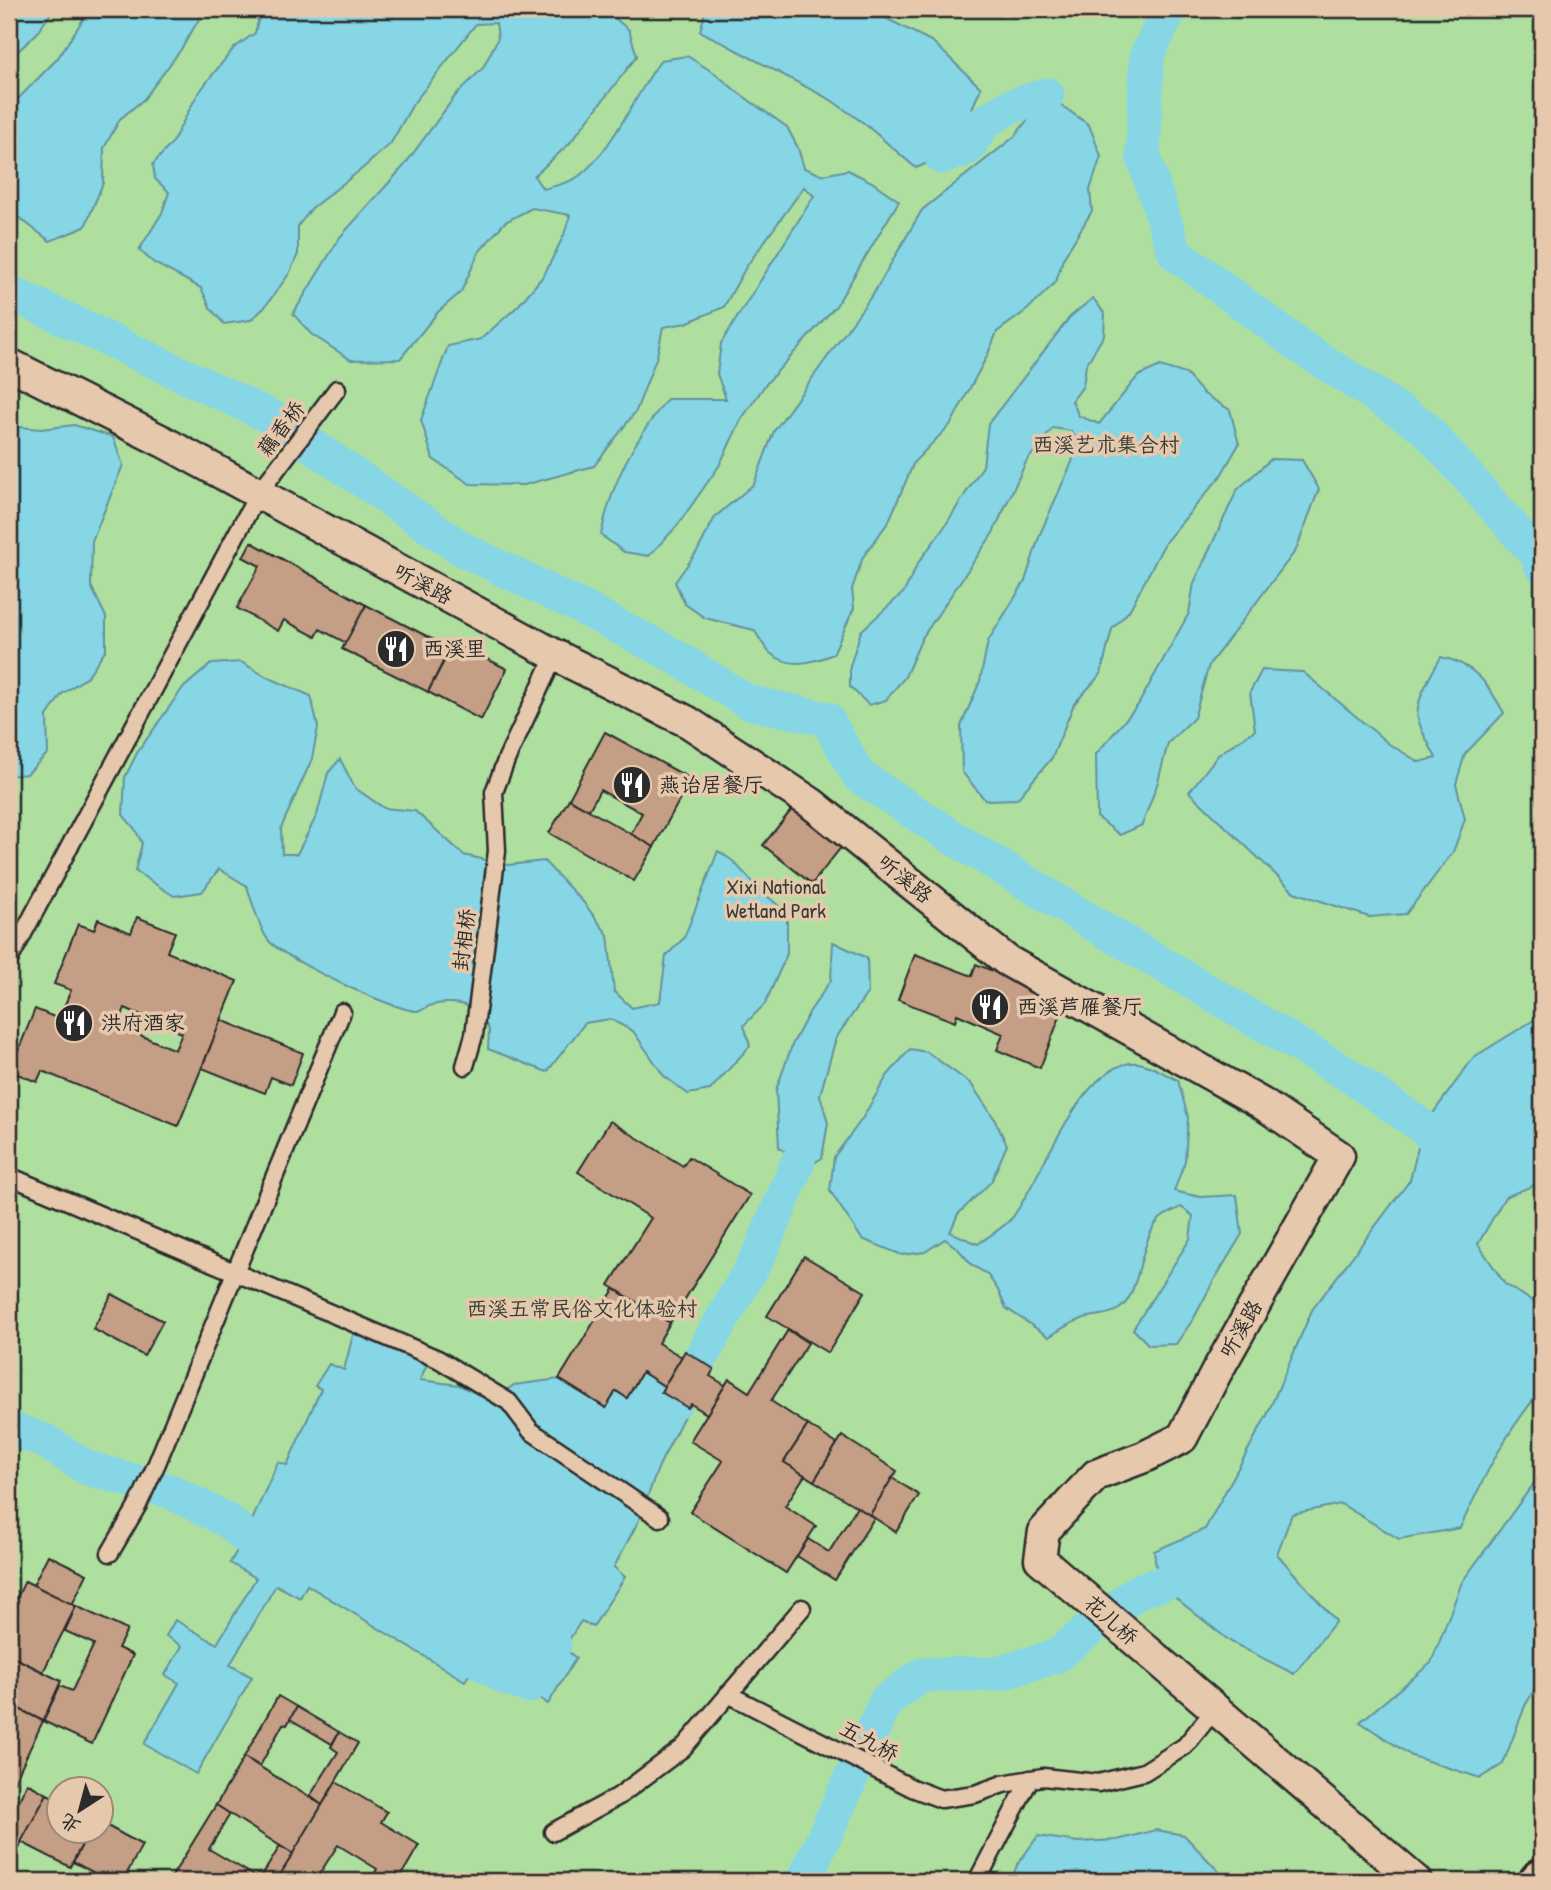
<svg xmlns="http://www.w3.org/2000/svg" width="1551" height="1890" font-family="'Patrick Hand','LXGW WenKai TC',sans-serif">
<rect width="100%" height="100%" fill="#e9c6a9"/>
<filter id="ink" filterUnits="userSpaceOnUse"><feTurbulence type="fractalNoise" baseFrequency=".0143" numOctaves="2"/><feDisplacementMap in="SourceGraphic" scale="14" xChannelSelector="R" yChannelSelector="G"/><feConvolveMatrix kernelMatrix="1 2 1 2 8 2 1 2 1" color-interpolation-filters="sRGB"/></filter>
<g filter="url(#ink)">
<path fill="#aedf9f" stroke="#6c8565" stroke-width="2" fill-rule="evenodd" d="M9,9H1542V1881H9ZM60,1788H102V1830H60Z"/>
<g fill="#87d6e5" stroke="#62929b" stroke-width="2">
<path d="M9,9H54L36,34L9,60Z"/>
<path d="M90,9H205L182,48L144,99L120,119L104,148L103,183L85,227L50,241L9,210V108L57,59Z"/>
<path d="M261,9H604L629,30L637,56L569,144L534,176L543,189C554,186 570,183 579,176C612,151 635,95 661,60L687,56L716,74L736,91L787,127L798,148L804,168L822,175L848,170L872,182L899,201L836,306L765,385L741,420L719,466L677,526L649,556L624,552L601,535C612,481 633,442 667,399H726L717,374L721,343L814,196L804,187L746,267L724,307L686,323L663,327L657,356L636,411L594,466L524,485L470,484L433,459L421,420L448,346L481,339L518,306L544,275L564,235L570,215L532,208L505,222L479,252L461,292L438,312L400,359L351,360L311,334L293,314L340,237L403,167L456,95L483,68L498,38L496,23L476,24L413,104L391,143L363,168L312,208L298,226V254L289,274L264,308L251,320L224,324L211,309L201,288L154,263L139,250L162,213L169,192L155,179L153,164L172,143L196,97L209,79L234,48L255,33Z"/>
<path d="M706,9H868L933,42L981,88L968,118L942,157L916,168L865,124L831,100L700,31Z"/>
<path d="M1047,95L1089,125L1101,156L1090,190L1092,211L1063,259L1056,282L1027,310L997,332L987,356L951,424L914,462L889,521L863,557L852,589L854,608L833,654C812,663 790,669 770,653C764,647 759,637 754,630L705,618L685,604L675,582L698,550L715,517L754,484L774,431L875,291L922,210L1014,137Z"/>
<path d="M1093,298L1105,314L1104,335L1086,365L1083,386L1072,401L1079,416L1099,424L1138,376L1160,366L1186,374L1204,394L1230,410L1239,444L1220,477L1166,541L1129,611L1112,629L1101,674L1074,704L1052,758L1017,799L985,800L962,772L961,726L980,681L988,641L1025,581L1040,534L1072,462L1078,441L1071,431L1053,428L1026,462L993,533L922,638L905,677L886,700L869,705L850,687V666L861,631L904,592L918,563L943,529L983,466L988,424L1070,317Z"/>
<path d="M74,425L113,437L123,465L92,541L91,586L106,617V649L87,677L62,694L47,716L48,753L27,774L9,776V426L41,429Z"/>
<path d="M1271,459L1302,460L1319,489L1296,550L1209,665L1194,718L1168,743L1158,782L1142,825L1120,835L1097,817L1096,754L1138,705L1189,613L1194,583L1237,490Z"/>
<path d="M1441,657C1475,664 1488,684 1504,713L1465,754L1456,784L1465,819L1453,852L1406,914L1369,917L1294,892L1189,792L1219,754L1255,730L1250,692L1262,670L1303,672L1389,744L1419,762L1436,758C1430,745 1421,733 1418,718C1414,702 1433,671 1441,657Z"/>
<path d="M241,662L267,677L311,696L318,727L312,759L281,828L282,854H297L317,815L328,773L340,759L355,788L384,808L415,811L464,855L508,865L544,861L584,903L608,935L614,991L632,1008L660,1002L666,956L684,938L718,851L733,861L759,889L787,913V954L765,1004L744,1025L750,1046L710,1090L688,1094L664,1076L633,1031L610,1019L585,1023L547,1072L488,1049L489,1030L477,1007C460,1004 446,1000 429,1006C427,1007 422,1010 420,1011C396,1013 285,959 269,941C260,931 251,899 247,886L219,869L202,892L174,896L135,871L142,843L135,829L123,815L125,777L137,753L182,689L211,664Z"/>
<path d="M833,942L867,958L868,992L836,1038L820,1095L828,1123L822,1158L806,1168L779,1147L776,1090L793,1043L810,1011L831,980Z"/>
<path d="M1542,1015V1182L1505,1197L1478,1244L1505,1284L1542,1307V1390C1506,1430 1483,1479 1460,1528L1399,1539L1341,1504L1292,1514L1277,1554L1336,1621L1294,1674L1231,1642L1158,1584L1154,1551L1205,1529L1267,1415L1312,1310L1410,1180L1423,1127L1474,1057Z"/>
<path d="M910,1049L927,1052L971,1084L994,1118L1007,1145L991,1182L958,1214L950,1232L978,1244C989,1236 1003,1228 1012,1218C1041,1181 1082,1057 1139,1063C1150,1064 1166,1075 1178,1080L1188,1117L1185,1161L1174,1191L1200,1197L1237,1195L1242,1234L1213,1282L1194,1318L1176,1344L1149,1345L1133,1329L1190,1239L1193,1216L1181,1207C1174,1211 1163,1215 1158,1221C1139,1243 1140,1296 1119,1309C1109,1316 1093,1315 1082,1319C1070,1323 1059,1330 1049,1337L1006,1308L998,1290L987,1274L972,1265L958,1249L945,1239L925,1252L902,1255L862,1239L830,1191L834,1157L862,1119L887,1076Z"/>
<path d="M354,1331L429,1360L420,1380L459,1385L491,1400L514,1385L559,1379L606,1408L616,1391L627,1397L642,1372L664,1386L661,1392L688,1408L659,1466L638,1522L614,1567L625,1577L593,1627L581,1621L564,1648L576,1658L548,1704L530,1691L529,1686L513,1681L503,1692L471,1672L465,1681L307,1585L300,1598L276,1585L230,1665L252,1677L196,1774L144,1744L179,1683L165,1675L182,1646L166,1636L175,1620L217,1644L256,1578L230,1563L245,1536L278,1462L287,1465L321,1389L315,1386L329,1364L344,1370Z"/>
<path d="M1542,1472V1676L1525,1706L1503,1764L1480,1778L1412,1756L1360,1722L1431,1663L1462,1582Z"/>
<path d="M1156,1830L1184,1835L1228,1881H1011L1017,1865L1038,1836L1078,1842L1117,1840Z"/>
</g>
<g fill="none" stroke-linecap="round" stroke-linejoin="round">
<g stroke="#87d6e5" stroke-width="35">
<path d="M1170,9L1147,55L1143,156L1175,253L1301,347L1424,427L1537,555L1542,566"/>
<path d="M942,157L968,148L983,123L1009,107L1047,95"/>
<path d="M9,292L269,416L464,550L585,609L671,654L748,702L827,719L859,776L949,835L1096,925L1347,1074L1423,1127L1455,1161"/>
<path d="M676,1401L761,1251L798,1162"/>
<path d="M9,1428L45,1441L87,1468L170,1491L228,1521L245,1536L287,1560"/>
<path d="M476,1659L507,1678L529,1686L554,1645"/>
<path d="M804,1881L886,1701L922,1675L997,1674L1056,1656L1138,1591L1182,1577L1197,1562"/>
</g>
</g>
<g fill="#c49f85" stroke="#2b2b2b" stroke-width="2" fill-rule="evenodd">
<path d="M251,542L366,605L346,643L320,629L316,637L284,620L278,631L237,608L260,566L243,557Z"/>
<path d="M366,605L450,648L428,692L342,649Z"/>
<path d="M454,642L507,669L481,720L428,692Z"/>
<path d="M605,732L691,779L654,847L631,834L642,813L600,790L589,810L569,799Z"/>
<path d="M569,799L654,847L634,881L549,833Z"/>
<path d="M797,803L846,841L812,884L763,845Z"/>
<path d="M137,917L175,932L167,952L237,981L178,1126L42,1071L37,1082L10,1071L35,1009L59,1019L71,990L54,984L78,924L94,930L98,919L131,933ZM125,1008L182,1033L175,1050L118,1026Z"/>
<path d="M915,954L972,976L976,964L1066,1001L1040,1068L997,1050L1003,1034L957,1014L955,1022L898,1000Z"/>
<path d="M221,1020L303,1053L291,1085L271,1077L265,1093L202,1068Z"/>
<path d="M610,1121L683,1166L689,1157L750,1195L670,1323L609,1285L651,1218L578,1172Z"/>
<path d="M804,1256L865,1292L828,1353L767,1316Z"/>
<path d="M614,1289L670,1323L658,1343L682,1357L664,1386L642,1372L627,1398L616,1391L606,1408L559,1379Z"/>
<path d="M112,1294L163,1321L144,1356L93,1329Z"/>
<path d="M788,1330L808,1343L771,1401L808,1425L784,1462L805,1475L785,1506L816,1526L786,1573L690,1512L723,1461L690,1441L729,1379L749,1392Z"/>
<path d="M685,1351L714,1369L710,1376L725,1385L707,1414L691,1404L688,1408L661,1392Z"/>
<path d="M808,1425L837,1444L814,1481L784,1462Z"/>
<path d="M842,1436L897,1471L870,1515L814,1481Z"/>
<path d="M892,1478L919,1495L896,1532L870,1515Z"/>
<path d="M857,1507L874,1518L835,1580L797,1556L808,1539L829,1552Z"/>
<path d="M48,1555L87,1574L72,1605L33,1585Z"/>
<path d="M25,1581L76,1606L43,1672L9,1655V1614Z"/>
<path d="M76,1606L127,1630L118,1648L133,1655L92,1744L43,1721L60,1686L72,1691L94,1644L65,1631Z"/>
<path d="M9,1655L61,1681L43,1721L9,1704Z"/>
<path d="M278,1696L297,1707L287,1725L283,1724L260,1766L244,1757Z"/>
<path d="M9,1704L43,1721L9,1793Z"/>
<path d="M297,1707L339,1732L332,1744L290,1719Z"/>
<path d="M339,1732L358,1743L322,1805L310,1796L338,1752L331,1747Z"/>
<path d="M244,1757L322,1805L293,1854L216,1805Z"/>
<path d="M336,1782L387,1812L381,1822L419,1845L398,1881H370L377,1869L338,1845L316,1879L320,1881H276Z"/>
<path d="M27,1783L47,1794L13,1860L9,1858V1795L19,1801Z"/>
<path d="M47,1794L60,1800V1830H90L70,1867L21,1842Z"/>
<path d="M216,1805L230,1814L209,1849L260,1879L280,1846L293,1854L276,1881H169Z"/>
<path d="M102,1823L142,1845L123,1881H110L73,1862L90,1830H102Z"/>
</g>
<g fill="none" stroke-linecap="round" stroke-linejoin="round">
<g stroke="#2b2b2b" stroke-width="21">
<g id="lane">
<path d="M9,960L258,494L337,389"/>
<path d="M465,1066L474,1035L497,851L494,792L507,758L555,655"/>
<path d="M9,1176L438,1359L509,1402L531,1431L660,1518"/>
<path d="M110,1553L138,1505L157,1463L342,1012"/>
<path d="M728,1694L912,1788L941,1799L975,1794L1003,1784L1043,1777L1098,1783L1144,1772L1185,1746L1215,1709"/>
<path d="M553,1832L619,1796L683,1748L802,1608"/>
<path d="M977,1881L1030,1779"/>
</g>
</g>
<g stroke="#2b2b2b" stroke-width="35">
<path id="street" d="M9,364L164,442L555,655L688,722L811,803L1006,960L1261,1103L1339,1156L1216,1373L1182,1438L1144,1457L1096,1475L1044,1531L1040,1559L1416,1881"/>
</g>
<g stroke="#2b2b2b" stroke-width="44">
<path id="secondary" d="M1539,1881L1542,1878"/>
</g>
<use href="#lane" stroke="#e6c9ad" stroke-width="16"/>
<use href="#street" stroke="#e6c9ad" stroke-width="30"/>
<use href="#secondary" stroke="#e6c9ad" stroke-width="38"/>
</g>
</g>
<defs>
<g id="restaurant-disc" transform="scale(2.0125)"><circle r="9.5" fill="#2b2b2b" stroke="#e6c9ad"/><path d="M-5-6h1v4h1v-4h1v4h1v-4h1v5L-1.5 .5V6h-2V.5L-5-1ZM5-6V6H3V1.5H1.5Q1.5-4 5-6Z" fill="#fff"/></g>
</defs>
<g fill-rule="evenodd">
<use href="#restaurant-disc" x="396" y="649"/>
<use href="#restaurant-disc" x="632" y="785"/>
<use href="#restaurant-disc" x="990" y="1007"/>
<use href="#restaurant-disc" x="74" y="1023"/>
</g>
<g text-anchor="middle" stroke-width="7" stroke-linejoin="round" paint-order="stroke">
<g font-size="21" fill="#2b2b2b" stroke="#e6c9ad">
<text transform="translate(281 429) rotate(-53)" y="7">藕香桥</text>
<text transform="translate(423 584) rotate(28)" y="7">听溪路</text>
<text transform="translate(905 879) rotate(39)" y="7">听溪路</text>
<text transform="translate(464 940) rotate(-83)" y="7">封相桥</text>
<text transform="translate(1241 1329) rotate(-60)" y="7">听溪路</text>
<text transform="translate(1111 1620) rotate(41)" y="7">花儿桥</text>
<text transform="translate(869 1741) rotate(28)" y="7">五九桥</text>
</g>
<g font-size="21" fill="#383d37" stroke="#e6c9ad">
<text x="1106" y="452">西溪艺术集合村</text>
<text x="776" y="894">Xixi National<tspan x="776" dy="24">Wetland Park</tspan></text>
<text x="582" y="1316">西溪五常民俗文化体验村</text>
</g>
<g font-size="21" fill="#2b2b2b" stroke="#e6c9ad" text-anchor="start">
<text x="423" y="656">西溪里</text>
<text x="659" y="792">燕诒居餐厅</text>
<text x="1017" y="1014">西溪芦雁餐厅</text>
<text x="101" y="1030">洪府酒家</text>
</g>
</g>
<rect width="1551" height="1890" fill="none" stroke="#e6c9ad" stroke-width="35"/>
<rect x="18" y="18" width="1516" height="1855" fill="none" stroke="#2b2b2b" stroke-width="2.5" filter="url(#ink)"/>
<g transform="translate(80 1810) rotate(216)"><circle r="33" fill="#e6c9ad" stroke="#9b8a79" stroke-width="2"/>
<path d="M0-5L12 26L0 18L-12 26Z" fill="#2b2b2b"/>
<text y="-10" font-size="19" font-weight="bold" text-anchor="middle" fill="#2b2b2b">北</text>
</g>
</svg>
